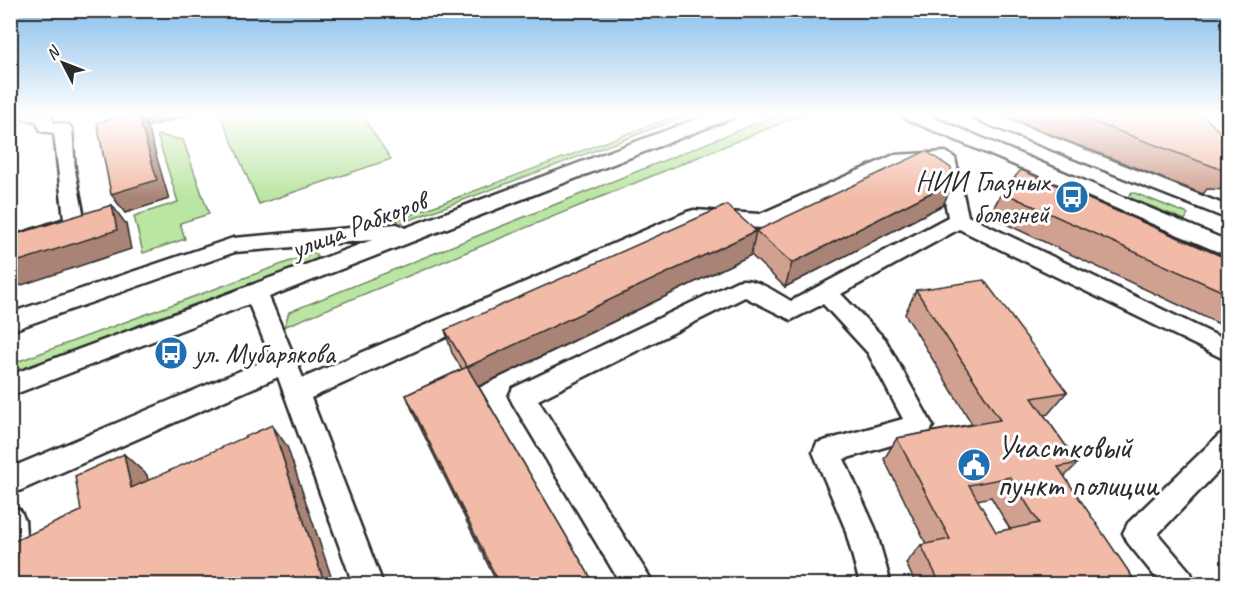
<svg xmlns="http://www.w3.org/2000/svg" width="1239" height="595" font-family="Caveat,sans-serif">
<rect width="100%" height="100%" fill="#fff"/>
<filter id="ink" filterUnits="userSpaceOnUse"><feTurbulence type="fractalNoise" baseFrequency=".0167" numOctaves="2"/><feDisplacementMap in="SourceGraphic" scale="12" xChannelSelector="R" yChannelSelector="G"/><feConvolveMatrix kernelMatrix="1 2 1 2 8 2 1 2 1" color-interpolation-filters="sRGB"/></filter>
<g filter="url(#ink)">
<g fill="#bae5a2" stroke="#728866" stroke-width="1.5">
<path d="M220,114H361L391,159L259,204Z"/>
<path d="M680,114H692L399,224L397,220Z"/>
<path d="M779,114H803L284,327L289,312Z"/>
<path d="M157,135L183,140L209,214L180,223L185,239L143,253L134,216L178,202Z"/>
<path d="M1132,192L1188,214L1185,220L1128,197Z"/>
<path d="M315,252L318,259L11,373V364Z"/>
</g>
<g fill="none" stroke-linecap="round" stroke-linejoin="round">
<g stroke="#2b2b2b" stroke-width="5">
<g id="minor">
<path d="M18,114H50L54,123L69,125L72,129L75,170L85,223L82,228L10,252V237L64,219L54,133L41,131L36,121L20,118Z"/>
<path d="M710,114H734L732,118L269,297L303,378L687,212L694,210L760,214L894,155L946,152L955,158L968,216L1228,341V361L959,229L841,294L885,339L933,426L929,434L844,459L875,528L891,584H860L845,528L813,452L817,443L827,440L903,419L868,353L823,304L791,320L745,297L538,400L654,584H621L513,404L509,396L513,388L737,281C754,276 776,293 791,301L948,217L938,164L903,165L769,226L762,228L696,224L311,398L383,584H353L278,377L10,495V468L271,358L249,304L10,396V375L372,240L235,252L10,331V313L233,238L397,224L405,228Z"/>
<path d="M902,114H925L1228,241V256L904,118Z"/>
<path d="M970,114H994L1228,206V219L972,118Z"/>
<path d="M1228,431V461L1158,534L1191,573L1195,584H1161L1128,543L1123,533L1128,523L1219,435Z"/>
<path d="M10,506L20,510L25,520L29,584H10Z"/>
</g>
</g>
<use href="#minor" fill="#fff" fill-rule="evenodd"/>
</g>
<g fill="#d0a190" stroke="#2b2b2b" stroke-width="1.5" fill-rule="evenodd">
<path d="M998,114H1202L1228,140V190L1207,189L1203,194Z"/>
<path d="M1002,192L1228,259V328L989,216Z"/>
<path d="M943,205L785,287L751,255L479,387L595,585H498L415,417L406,395L462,369L452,353L445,330L756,231Z"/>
<path d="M916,290L1067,392L1048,414L1044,415L1078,463L1064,477L1133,578L1123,585H916L906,563L921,545L926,544L884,459L897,438L972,424L905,314ZM991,497L1010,529L996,532L977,500Z"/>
</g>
<g fill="#a98375" stroke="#2b2b2b" stroke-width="1.5">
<path d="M138,114L149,131L169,199L125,213L111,194Z"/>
<path d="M140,114H185L186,116L147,127Z"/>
<path d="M954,181L943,205L785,287L792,263Z"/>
<path d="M112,205L126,224L131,249L10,289V264Z"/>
<path d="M756,231L751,255L473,389L467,367Z"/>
<path d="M272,425L287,446L334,585H325Z"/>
<path d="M124,454L147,475L154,508L131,488Z"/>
</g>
<g fill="#f2bba7" stroke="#2b2b2b" stroke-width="1.5" fill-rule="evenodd">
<path d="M129,114H138L157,180L111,194L97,123Z"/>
<path d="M1072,114H1202L1228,140V165H1225L1223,170Z"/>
<path d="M926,151L951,168L954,181L792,263L756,231Z"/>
<path d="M1021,170L1228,259V294L1002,192Z"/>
<path d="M112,205L117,230L10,264V236Z"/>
<path d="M727,205L756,231L467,367L445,330Z"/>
<path d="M984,280L1067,392L1032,398L1078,463L1058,467L1133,578L1101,585H941L921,545L950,539L897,438L1000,420L916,290ZM1010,477L1039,523L996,532L969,485Z"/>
<path d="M467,367L595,585H500L406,395Z"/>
<path d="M272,425L325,585H10V543L81,511L75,476L124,454L131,488Z"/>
</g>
</g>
<linearGradient id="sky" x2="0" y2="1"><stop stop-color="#85bdeb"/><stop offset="0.58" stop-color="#fff"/><stop offset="1" stop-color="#fff" stop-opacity="0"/></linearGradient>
<rect width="1239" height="198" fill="url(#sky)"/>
<defs>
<g id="bus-disc" transform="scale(1.725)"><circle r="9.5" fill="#1f6fb2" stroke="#fff"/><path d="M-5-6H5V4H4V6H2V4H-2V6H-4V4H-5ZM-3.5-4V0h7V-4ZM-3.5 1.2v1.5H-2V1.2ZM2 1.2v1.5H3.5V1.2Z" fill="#fff"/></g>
<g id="civic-disc" transform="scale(1.725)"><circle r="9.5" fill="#1f6fb2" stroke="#fff"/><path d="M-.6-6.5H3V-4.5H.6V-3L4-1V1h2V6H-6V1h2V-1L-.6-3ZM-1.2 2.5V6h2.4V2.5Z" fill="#fff"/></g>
</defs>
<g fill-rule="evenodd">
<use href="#bus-disc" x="1072" y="197"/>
<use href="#bus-disc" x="171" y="353"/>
<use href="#civic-disc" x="974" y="465"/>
</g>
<g text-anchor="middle" stroke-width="6" stroke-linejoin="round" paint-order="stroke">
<g font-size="28" fill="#2b2b2b" stroke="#fff" text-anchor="end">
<text x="1049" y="191">НИИ Глазных<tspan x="1049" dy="32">болезней</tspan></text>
<text x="194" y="363" text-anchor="start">ул. Мубарякова</text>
</g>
<g font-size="28" fill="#2b2b2b" stroke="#fff">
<text transform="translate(358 224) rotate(-21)" y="10">улица Рабкоров</text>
</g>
<g font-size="33" fill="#2b2b2b" stroke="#fff" text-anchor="start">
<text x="997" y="458">Участковый<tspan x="997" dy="38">пункт полиции</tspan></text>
</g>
</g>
<rect width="1239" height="595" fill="none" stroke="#fff" stroke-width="36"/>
<rect x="18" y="18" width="1203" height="559" fill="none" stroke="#2b2b2b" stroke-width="2" filter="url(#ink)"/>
<g transform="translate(63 63) rotate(312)" stroke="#ffffff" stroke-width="4.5" paint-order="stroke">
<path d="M0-4.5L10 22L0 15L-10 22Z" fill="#2b2b2b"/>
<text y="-9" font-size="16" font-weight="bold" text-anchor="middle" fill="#2b2b2b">N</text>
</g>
</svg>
